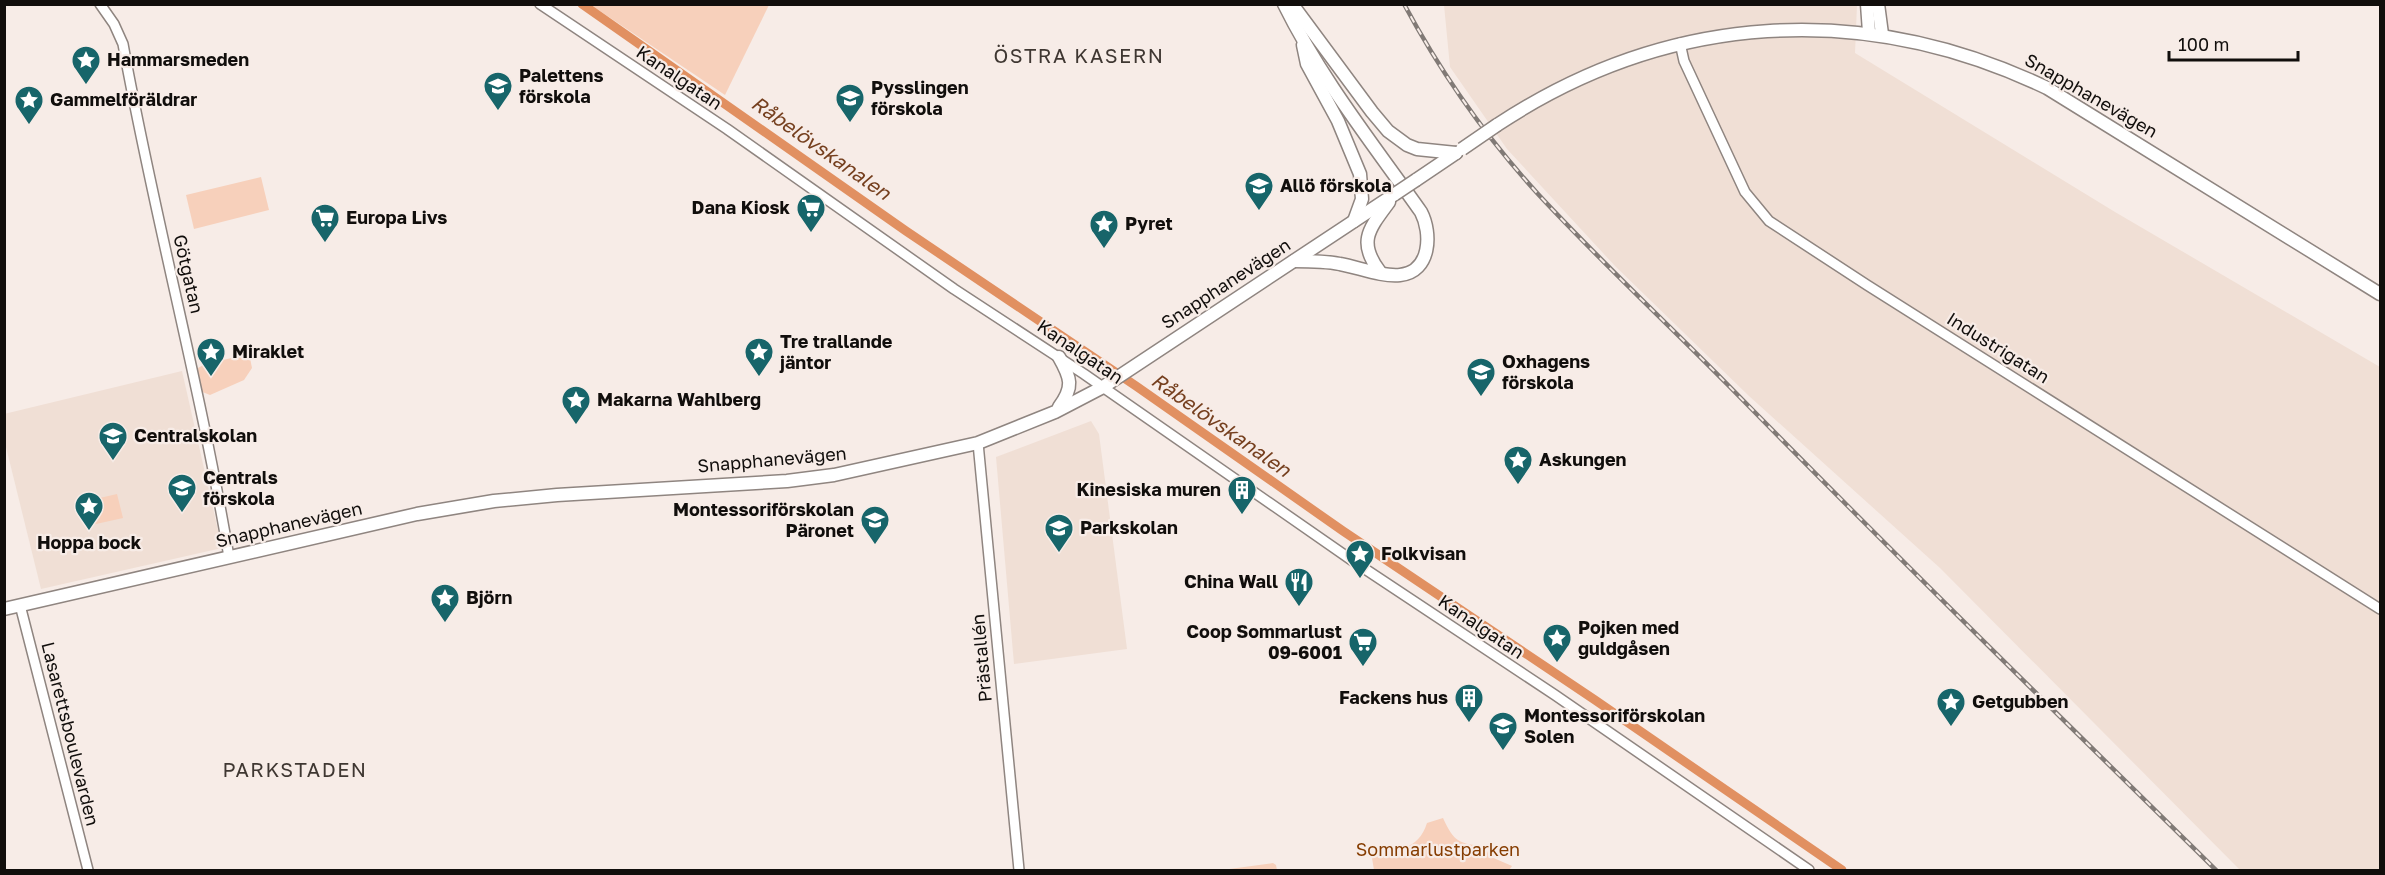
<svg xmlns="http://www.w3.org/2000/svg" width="2385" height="875" font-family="'Golos Text',sans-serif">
<rect width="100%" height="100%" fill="#f7ece7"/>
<g fill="#f0dfd5">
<path d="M1444,5H1857L1855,53L2115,212L2380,367V870H2240L1940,568L1749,396L1615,266L1507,149L1450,67Z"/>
<path d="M182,371L222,548L41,589L5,443L4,414Z"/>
<path d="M1091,421L1099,434L1127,649L1014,664L996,457Z"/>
</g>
<g fill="#f7d0bb">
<path d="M591,5H769L725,95Z"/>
<path d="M261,177L269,210L194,229L186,195Z"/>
<path d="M245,355L250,358L252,368L244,380L210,395L200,391L197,373L198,368L205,364Z"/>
<path d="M117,494L123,518L87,526L82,502Z"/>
<path d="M1443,818C1454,842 1459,844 1485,846L1489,856L1512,866L1509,870H1374L1371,852C1397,850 1418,851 1427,823Z"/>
<path d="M1273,863L1276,865L1277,870H1222Z"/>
</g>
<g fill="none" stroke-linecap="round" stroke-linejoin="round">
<path stroke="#e19061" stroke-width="9" d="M582,4L906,231L1136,386L1343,531L1595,700L1842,870"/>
<g stroke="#8f8580" stroke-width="12">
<g id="minor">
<path d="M100,4L114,24L123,44C154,216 200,384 229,557"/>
<path d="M540,4L727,129L954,289L1084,374L1353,561L1555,695L1809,870"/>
<path d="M1680,43L1684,61L1745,192L1769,221L1867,285L2380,609"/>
<path d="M978,443L1019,870"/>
<path d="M20,605L88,870"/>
</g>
</g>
<g stroke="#8f8580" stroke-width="15">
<g id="major">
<path d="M1284,4C1321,79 1373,144 1421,212C1432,233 1431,272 1400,275C1381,277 1358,267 1340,264C1325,261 1309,261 1294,261"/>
<path d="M1292,4L1372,112L1388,131L1407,145L1417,149L1456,153"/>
<path d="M1867,4L1869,32"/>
<path d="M1878,4L1882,34"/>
<path d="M1303,45L1307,64L1338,121L1360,174L1362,199L1354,221"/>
<path d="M1497,125C1668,12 1863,0 2047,88L2380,294"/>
<path d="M1416,180L1456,153"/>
<path d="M1380,272C1357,242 1369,229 1389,202"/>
<path d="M1059,407C1074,387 1071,378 1059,357"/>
<path d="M4,609L417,514L494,501L557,495L787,481L834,475L978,443L1055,412L1103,387L1395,194"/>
</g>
</g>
<use href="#minor" stroke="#fff" stroke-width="9"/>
<use href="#major" stroke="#fff" stroke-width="12"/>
<g stroke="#817a76" stroke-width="4.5">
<path id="rail" d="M1404,4C1441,73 1486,137 1538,194C1599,260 1665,321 1728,385C1889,549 2052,709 2216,870"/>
</g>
<use href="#rail" stroke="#f7ece7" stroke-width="2" stroke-dasharray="7" stroke-linecap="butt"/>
<g stroke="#8f8580" stroke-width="15" stroke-linecap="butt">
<g id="major-bridge">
<path d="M1462,149L1497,125"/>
<path d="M1395,194L1416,180"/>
</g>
</g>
<use href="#major-bridge" stroke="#fff" stroke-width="12"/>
</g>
<defs>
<g id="sight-pin" transform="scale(1.5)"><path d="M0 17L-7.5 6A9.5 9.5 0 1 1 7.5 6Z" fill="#17656a" stroke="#f7ece7"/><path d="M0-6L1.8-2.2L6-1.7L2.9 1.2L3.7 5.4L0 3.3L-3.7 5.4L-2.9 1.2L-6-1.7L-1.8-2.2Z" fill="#fff"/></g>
<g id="school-pin" transform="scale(1.5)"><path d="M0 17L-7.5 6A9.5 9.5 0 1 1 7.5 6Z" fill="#17656a" stroke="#f7ece7"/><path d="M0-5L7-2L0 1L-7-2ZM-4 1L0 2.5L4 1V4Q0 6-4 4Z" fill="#fff"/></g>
<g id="supermarket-pin" transform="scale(1.5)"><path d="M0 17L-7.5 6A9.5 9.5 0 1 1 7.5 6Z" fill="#17656a" stroke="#f7ece7"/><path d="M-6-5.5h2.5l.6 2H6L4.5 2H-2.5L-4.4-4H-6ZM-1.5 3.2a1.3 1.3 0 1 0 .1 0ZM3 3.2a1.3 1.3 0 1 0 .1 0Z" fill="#fff"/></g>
<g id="building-pin" transform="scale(1.5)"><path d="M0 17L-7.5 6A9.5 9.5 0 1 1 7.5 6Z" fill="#17656a" stroke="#f7ece7"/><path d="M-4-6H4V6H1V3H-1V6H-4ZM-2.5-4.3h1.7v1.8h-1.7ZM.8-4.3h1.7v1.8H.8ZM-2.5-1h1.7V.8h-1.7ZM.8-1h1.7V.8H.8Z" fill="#fff"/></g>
<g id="restaurant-pin" transform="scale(1.5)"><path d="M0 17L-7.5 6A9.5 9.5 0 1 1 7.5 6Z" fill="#17656a" stroke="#f7ece7"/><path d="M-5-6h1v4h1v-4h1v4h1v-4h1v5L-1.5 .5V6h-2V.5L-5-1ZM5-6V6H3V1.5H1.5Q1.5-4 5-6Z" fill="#fff"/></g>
</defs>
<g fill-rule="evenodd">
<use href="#sight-pin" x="86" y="60"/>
<use href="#school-pin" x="498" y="86"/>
<use href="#school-pin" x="850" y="98"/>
<use href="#sight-pin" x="29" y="100"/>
<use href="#school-pin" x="1259" y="186"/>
<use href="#supermarket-pin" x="811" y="208"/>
<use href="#supermarket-pin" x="325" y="218"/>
<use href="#sight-pin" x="1104" y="224"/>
<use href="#sight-pin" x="211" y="352"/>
<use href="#sight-pin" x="759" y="352"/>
<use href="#school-pin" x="1481" y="372"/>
<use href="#sight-pin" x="576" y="400"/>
<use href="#school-pin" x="113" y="436"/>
<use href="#sight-pin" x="1518" y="460"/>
<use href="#school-pin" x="182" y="488"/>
<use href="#building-pin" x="1242" y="490"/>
<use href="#sight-pin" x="89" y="506"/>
<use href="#school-pin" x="875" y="520"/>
<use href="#school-pin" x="1059" y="528"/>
<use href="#sight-pin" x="1360" y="554"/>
<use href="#restaurant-pin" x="1299" y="582"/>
<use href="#sight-pin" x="445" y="598"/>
<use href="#sight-pin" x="1557" y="638"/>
<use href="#supermarket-pin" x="1363" y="642"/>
<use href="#building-pin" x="1469" y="698"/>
<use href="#sight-pin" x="1951" y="702"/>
<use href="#school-pin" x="1503" y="726"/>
</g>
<g text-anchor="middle" stroke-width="4.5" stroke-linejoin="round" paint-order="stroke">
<g font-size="18" font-weight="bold" fill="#110e0c" stroke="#f7ece7" text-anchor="start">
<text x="107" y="66">Hammarsmeden</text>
<text x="519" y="82">Palettens<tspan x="519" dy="21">förskola</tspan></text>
<text x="871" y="94">Pysslingen<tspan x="871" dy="21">förskola</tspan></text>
<text x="50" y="106">Gammelföräldrar</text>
<text x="1280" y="192">Allö förskola</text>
<text x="790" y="214" text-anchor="end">Dana Kiosk</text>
<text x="346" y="224">Europa Livs</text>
<text x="1125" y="230">Pyret</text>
<text x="780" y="348">Tre trallande<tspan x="780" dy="21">jäntor</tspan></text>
<text x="232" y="358">Miraklet</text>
<text x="1502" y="368">Oxhagens<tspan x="1502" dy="21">förskola</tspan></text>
<text x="597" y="406">Makarna Wahlberg</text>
<text x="134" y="442">Centralskolan</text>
<text x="1539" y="466">Askungen</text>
<text x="203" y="484">Centrals<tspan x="203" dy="21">förskola</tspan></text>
<text x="1221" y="496" text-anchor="end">Kinesiska muren</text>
<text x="854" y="516" text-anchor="end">Montessoriförskolan<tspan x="854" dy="21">Päronet</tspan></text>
<text x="1080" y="534">Parkskolan</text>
<text x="89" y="549" text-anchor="middle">Hoppa bock</text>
<text x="1381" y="560">Folkvisan</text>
<text x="1278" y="588" text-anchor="end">China Wall</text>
<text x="466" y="604">Björn</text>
<text x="1578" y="634">Pojken med<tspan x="1578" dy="21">guldgåsen</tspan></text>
<text x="1342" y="638" text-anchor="end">Coop Sommarlust<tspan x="1342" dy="21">09-6001</tspan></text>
<text x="1448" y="704" text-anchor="end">Fackens hus</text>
<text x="1972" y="708">Getgubben</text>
<text x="1524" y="722">Montessoriförskolan<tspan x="1524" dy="21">Solen</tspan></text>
</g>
<g font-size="18" fill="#110e0c" stroke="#f7ece7">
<text transform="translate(679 78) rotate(34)" y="6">Kanalgatan</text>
<text transform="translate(2091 96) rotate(30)" y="6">Snapphanevägen</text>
<text transform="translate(188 274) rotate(77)" y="6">Götgatan</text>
<text transform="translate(1226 284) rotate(-33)" y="6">Snapphanevägen</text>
<text transform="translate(1998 348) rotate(32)" y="6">Industrigatan</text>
<text transform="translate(1080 352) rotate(34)" y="6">Kanalgatan</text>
<text transform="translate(772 460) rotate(-5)" y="6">Snapphanevägen</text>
<text transform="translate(289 525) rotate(-13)" y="6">Snapphanevägen</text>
<text transform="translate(1481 627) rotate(34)" y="6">Kanalgatan</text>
<text transform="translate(982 658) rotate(-95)" y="6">Prästallén</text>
<text transform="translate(70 734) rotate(76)" y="6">Lasarettsboulevarden</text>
</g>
<g font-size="18" fill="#853c00" stroke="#f7ece7">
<text x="1438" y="856">Sommarlustparken</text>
</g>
<g font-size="20" letter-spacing="1.5" fill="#3f3732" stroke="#f7ece7">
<text x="1079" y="63">ÖSTRA KASERN</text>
<text x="295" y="777">PARKSTADEN</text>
</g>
<g font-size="20" font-style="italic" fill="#753f1e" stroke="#f7ece7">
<text transform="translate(821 148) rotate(35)" y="7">Råbelövskanalen</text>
<text transform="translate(1221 425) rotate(35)" y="7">Råbelövskanalen</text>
</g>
</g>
<rect width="2385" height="875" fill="none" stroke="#110e0c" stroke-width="12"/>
<path d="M2169 51v9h129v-9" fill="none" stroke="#110e0c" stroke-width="3"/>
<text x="2178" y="51" font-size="18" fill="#110e0c" stroke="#f7ece7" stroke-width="4.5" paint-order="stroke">100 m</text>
</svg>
